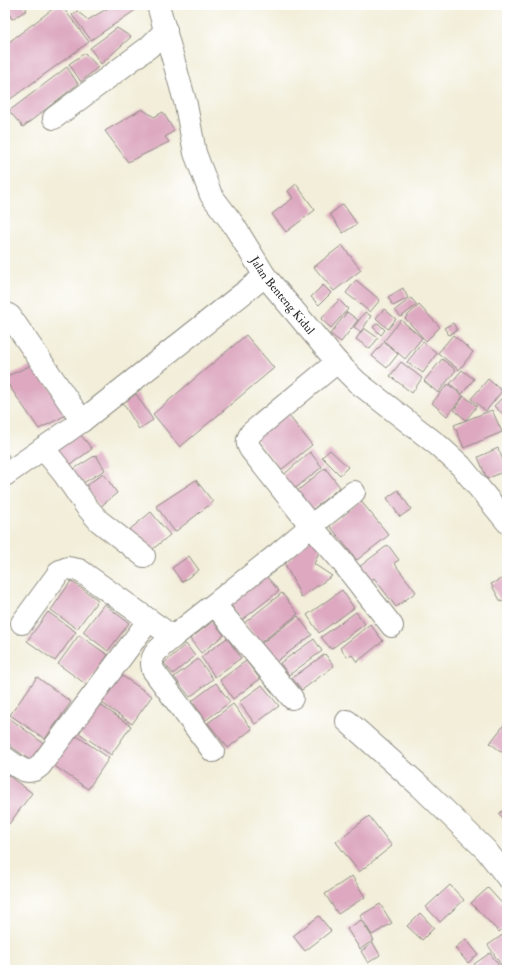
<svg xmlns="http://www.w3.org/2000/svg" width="512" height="975" font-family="'IM FELL Double Pica',serif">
<rect width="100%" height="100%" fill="#fff"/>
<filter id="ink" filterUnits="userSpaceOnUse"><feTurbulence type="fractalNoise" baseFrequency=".025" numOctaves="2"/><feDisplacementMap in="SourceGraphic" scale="8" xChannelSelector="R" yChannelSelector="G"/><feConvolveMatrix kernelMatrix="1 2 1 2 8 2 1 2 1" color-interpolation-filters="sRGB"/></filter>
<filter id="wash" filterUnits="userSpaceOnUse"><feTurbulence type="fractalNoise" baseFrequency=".012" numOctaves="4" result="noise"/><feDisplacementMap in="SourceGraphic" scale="16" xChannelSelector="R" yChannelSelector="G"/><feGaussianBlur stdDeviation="0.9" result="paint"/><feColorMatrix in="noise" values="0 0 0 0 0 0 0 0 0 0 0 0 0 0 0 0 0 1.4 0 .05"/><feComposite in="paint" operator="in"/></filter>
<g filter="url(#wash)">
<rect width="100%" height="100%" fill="#f2eed9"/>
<g id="blocks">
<g fill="#dda8c0">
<path d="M5,5H24L27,10L12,19L5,8Z"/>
<path d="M58,5H61L89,42L5,103V45Z"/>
<path d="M113,5H143L91,40L72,15L77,11L88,20Z"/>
<path d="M117,28L131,37L101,64L90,48Z"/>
<path d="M85,53L98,67L81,82L69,64Z"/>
<path d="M67,67L78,84L23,127L9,111Z"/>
<path d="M142,109L154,117L163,112L174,131L165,137L169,142L128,162L105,131Z"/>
<path d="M296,184L315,210L286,232L272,214L293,198L288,191Z"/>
<path d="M343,204L357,224L343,233L330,214Z"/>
<path d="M342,245L361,270L334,291L314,267Z"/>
<path d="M356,280L380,300L370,312L346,293Z"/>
<path d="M323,285L331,293L319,305L311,297Z"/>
<path d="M403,288L408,298L393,306L388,297Z"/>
<path d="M411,298L417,305L401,317L395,310Z"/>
<path d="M339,300L348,309L331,328L321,319Z"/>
<path d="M419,305L440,327L426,341L405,318Z"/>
<path d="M384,309L396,319L388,329L376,318Z"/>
<path d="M347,312L358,320L341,342L330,334Z"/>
<path d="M365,312L371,316L361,332L354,327Z"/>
<path d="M401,320L422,338L405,359L384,341Z"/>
<path d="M378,323L385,330L381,335L373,327Z"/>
<path d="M453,323L457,330L449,335L444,328Z"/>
<path d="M364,328L378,338L370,349L356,339Z"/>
<path d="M246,335L274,368L180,447L153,414Z"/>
<path d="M453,335L473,352L459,370L438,353Z"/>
<path d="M384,342L398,354L387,368L372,356Z"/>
<path d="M423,342L437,353L423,373L407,362Z"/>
<path d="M442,359L456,370L438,393L424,381Z"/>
<path d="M401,362L422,378L412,393L390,376Z"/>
<path d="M32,365L70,413L39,429L5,380V377Z"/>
<path d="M462,370L474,379L462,394L450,384Z"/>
<path d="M488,379L502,391L486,411L471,399Z"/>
<path d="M448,384L463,396L447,416L432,403Z"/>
<path d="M507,393V418L494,406Z"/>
<path d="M136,394L153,420L139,429L123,403Z"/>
<path d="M464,396L477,406L466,420L454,410Z"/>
<path d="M492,410L502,432L464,448L454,425Z"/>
<path d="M286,412L312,445L281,470L255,438Z"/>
<path d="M77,430L92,449L67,467L53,449Z"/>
<path d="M498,448L507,470L487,479L478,457Z"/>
<path d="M5,450L14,464L5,468Z"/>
<path d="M330,450L348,467L340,475L322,457Z"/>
<path d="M310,452L322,467L292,491L281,477Z"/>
<path d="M96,455L105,470L78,486L69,472Z"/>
<path d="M325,468L340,487L311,511L296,492Z"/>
<path d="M103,473L117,493L100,507L85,487Z"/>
<path d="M196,480L213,502L175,532L156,506Z"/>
<path d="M398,490L411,509L400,517L387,498Z"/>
<path d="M507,492V504L501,496Z"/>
<path d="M360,500L389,535L357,560L329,525Z"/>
<path d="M151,512L170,535L148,553L129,530Z"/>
<path d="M311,538L321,547L314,564L332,576L301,597L285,564Z"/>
<path d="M388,545L399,560L394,563L416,592L396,607L374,578L370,581L359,567Z"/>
<path d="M189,556L199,570L182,582L172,568Z"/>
<path d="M266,576L279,591L242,620L230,604Z"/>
<path d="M503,578L507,585V599L501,602L491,584Z"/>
<path d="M71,581L98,600L77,629L51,610Z"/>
<path d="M342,590L354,608L319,633L307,615Z"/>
<path d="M282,593L298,614L260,643L244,623Z"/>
<path d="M104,604L129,623L108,651L83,632Z"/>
<path d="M48,612L76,632L55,661L27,641Z"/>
<path d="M356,612L365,624L331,649L321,637Z"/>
<path d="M298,616L312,635L273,664L259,645Z"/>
<path d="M213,621L224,635L201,653L190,639Z"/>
<path d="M370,624L383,641L357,662L352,655L347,657L340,648Z"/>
<path d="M79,635L108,655L87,685L58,664Z"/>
<path d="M227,638L241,658L215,677L201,657Z"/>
<path d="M314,639L322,651L289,675L280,663Z"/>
<path d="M186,644L195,656L173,674L164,663Z"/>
<path d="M325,654L334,666L302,690L292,678Z"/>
<path d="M198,659L213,679L190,697L174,677Z"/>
<path d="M246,661L260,679L233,699L220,680Z"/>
<path d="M118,673L152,696L132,724L99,701Z"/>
<path d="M37,677L71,702L45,739L10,715Z"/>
<path d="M216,683L230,702L206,720L192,701Z"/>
<path d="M262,685L279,706L255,724L239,702Z"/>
<path d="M96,702L131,726L111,755L76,731Z"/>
<path d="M233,704L252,729L228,748L208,723Z"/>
<path d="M5,715L43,743L31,761L5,742Z"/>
<path d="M507,721V756L490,743Z"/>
<path d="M74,734L109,758L88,789L53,765Z"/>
<path d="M5,773L32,793L9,824L5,821Z"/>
<path d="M507,806V822L499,814Z"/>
<path d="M369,816L392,846L359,872L336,842Z"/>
<path d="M352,876L365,897L338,914L325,894Z"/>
<path d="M450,885L464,900L440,922L426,907Z"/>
<path d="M488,888L507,909V925L499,932L471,903Z"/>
<path d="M380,904L392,923L372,935L360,916Z"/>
<path d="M420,913L434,928L422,940L407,926Z"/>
<path d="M319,916L331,931L305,951L293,936Z"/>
<path d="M361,920L374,940L360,949L347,929Z"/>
<path d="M504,934L507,938V970H504L488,945Z"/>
<path d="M466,939L478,954L468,963L455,948Z"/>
<path d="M373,943L380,955L368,963L361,951Z"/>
<path d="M490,953L502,970H478L474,964Z"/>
</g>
</g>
</g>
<g filter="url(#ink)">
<use href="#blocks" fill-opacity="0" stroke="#8e8c82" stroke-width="1"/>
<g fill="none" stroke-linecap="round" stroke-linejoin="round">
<g stroke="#8e8c82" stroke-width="24">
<g id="street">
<path id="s1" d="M158,5L186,105L195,153L211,195L233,224L265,276L337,362L357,382L439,446L461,466L507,522"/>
<path d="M54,118L149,47L166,30"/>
<path d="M5,313L10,316L82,421"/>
<path d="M43,448L64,474L86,506L99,521L144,556"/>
<path d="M5,475L82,421L265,276"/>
<path d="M354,492L311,526L339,558L392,626"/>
<path d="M215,605L292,698"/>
<path d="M22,623L60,571L68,568L79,570L173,637L279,553L311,526L251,450C246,443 247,440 251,433L337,362"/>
<path d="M173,637C162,647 148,653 153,670L213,751"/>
<path d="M347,721L421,787L486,850L507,877"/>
<path d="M5,758C16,765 27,778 40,766L149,620"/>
</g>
</g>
<use href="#street" stroke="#fff" stroke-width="22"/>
</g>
</g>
<g text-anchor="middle" stroke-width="3" stroke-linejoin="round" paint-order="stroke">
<g font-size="12" fill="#2b2b2b" stroke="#fff">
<text dy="4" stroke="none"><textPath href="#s1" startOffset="321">Jalan Benteng Kidul</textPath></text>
</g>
</g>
<rect width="512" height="975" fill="none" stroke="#fff" stroke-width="20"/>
</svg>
